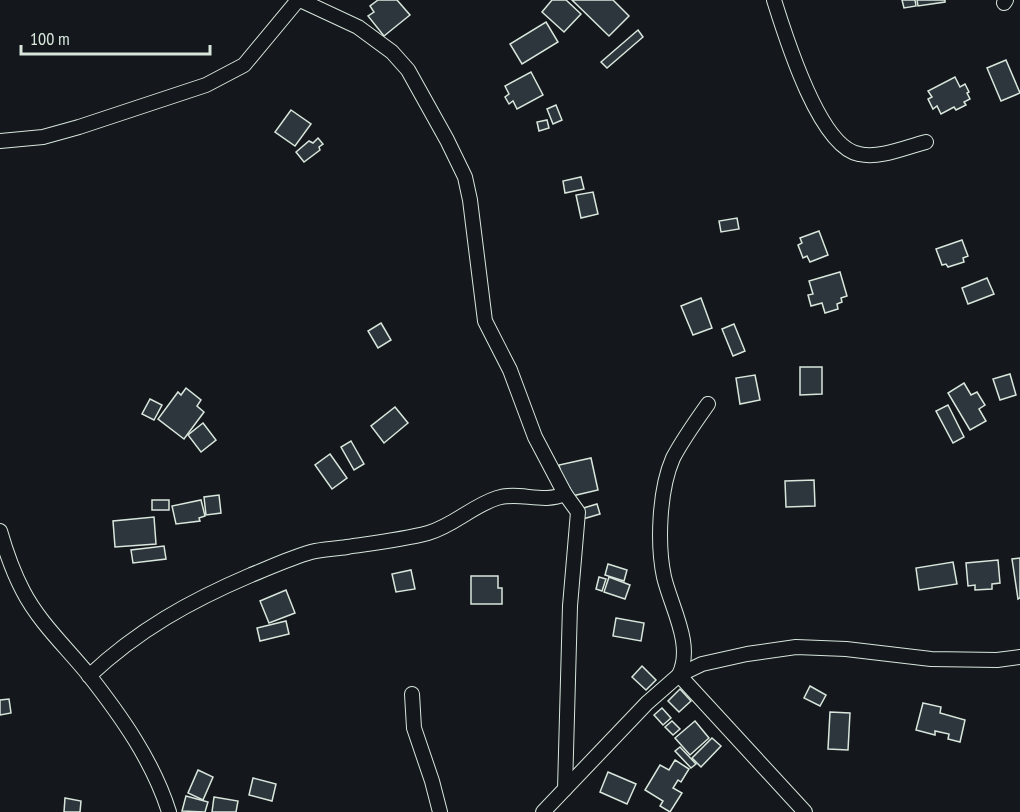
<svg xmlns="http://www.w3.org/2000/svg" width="1020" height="812" font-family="'PT Sans Narrow',sans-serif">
<rect width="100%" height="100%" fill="#14181c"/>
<g fill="#2c363c" stroke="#d8e6dc" stroke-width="1.5">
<path d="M378,0H397L410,15L384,36L368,16L374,12L370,6Z"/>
<path d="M552,0H566L581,14L564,32L542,12Z"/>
<path d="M572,0H613L629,16L609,36Z"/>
<path d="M902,0H915L916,6L904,8Z"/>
<path d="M917,0H945V2L918,6Z"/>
<path d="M546,22L558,42L522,64L510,44Z"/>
<path d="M638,30L643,37L607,68L601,62Z"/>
<path d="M1006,60L1020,93L1001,101L987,68Z"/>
<path d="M531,72L543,95L517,109L513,101L509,104L505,97L509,94L505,86Z"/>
<path d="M955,77L960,87L965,84L969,92L967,93L970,99L964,102L966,105L956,110L954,107L941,114L937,106L933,109L928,99L932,97L928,91Z"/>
<path d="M556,105L562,120L553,124L547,109Z"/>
<path d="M291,110L311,124L295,146L275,132Z"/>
<path d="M547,120L549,128L539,131L537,122Z"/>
<path d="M318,138L323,144L319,147L320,150L304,162L296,152L309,141L313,143Z"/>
<path d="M581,177L584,189L565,193L563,181Z"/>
<path d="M593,192L598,214L581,218L576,195Z"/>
<path d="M737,218L739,229L721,232L719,221Z"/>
<path d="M819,231L828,255L810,262L807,256L803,258L798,245L802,243L800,238Z"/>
<path d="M962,240L968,256L963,258L964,262L948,267L946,264L942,265L936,249Z"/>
<path d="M840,272L847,296L841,298L842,302L837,304L838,309L825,313L822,303L811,306L808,295L813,294L809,281Z"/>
<path d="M987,278L994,294L968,304L962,288Z"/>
<path d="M701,298L712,328L693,335L681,306Z"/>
<path d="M381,323L391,340L378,348L368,331Z"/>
<path d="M734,324L745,351L733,356L722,329Z"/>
<path d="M800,367H822V394L800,395Z"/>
<path d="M1010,374L1016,395L1000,400L993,379Z"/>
<path d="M755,375L760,400L740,404L736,378Z"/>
<path d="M964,383L971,395L977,392L985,405L979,409L986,421L970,430L948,393Z"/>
<path d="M186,388L201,400L197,406L204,412L184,439L158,419L178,392L181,395Z"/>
<path d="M150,399L162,405L154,420L142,414Z"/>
<path d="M948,405L964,437L953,443L936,411Z"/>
<path d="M395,407L408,423L384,443L371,426Z"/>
<path d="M203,423L216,440L201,452L188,435Z"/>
<path d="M351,441L364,464L354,470L341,447Z"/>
<path d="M330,454L347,478L332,489L315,465Z"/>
<path d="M591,458L598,490L572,496L570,488L564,489L559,465Z"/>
<path d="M814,480L815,506L786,507L785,481Z"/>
<path d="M219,495L221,513L206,515L204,497Z"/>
<rect x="152" y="500" width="17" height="10"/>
<path d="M201,500L205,516L199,518L200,521L176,524L172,506Z"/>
<path d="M597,504L600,514L583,519L580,509Z"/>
<path d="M154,517L156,544L115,547L113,521Z"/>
<path d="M164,546L166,559L133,563L131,550Z"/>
<path d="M1020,558V598L1018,599L1012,559Z"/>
<path d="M998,560L1000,583L992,584V589L975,590V585L968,586L966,563Z"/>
<path d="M953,562L957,584L919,590L916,568Z"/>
<path d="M608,564L627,570L624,581L605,575Z"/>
<path d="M411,570L415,589L396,592L392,574Z"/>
<path d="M471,576H498V588H502V604H471Z"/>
<path d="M599,577L606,579L602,591L596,589Z"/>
<path d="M609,577L630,585L625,599L604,592Z"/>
<path d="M286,590L295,613L269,623L260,601Z"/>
<path d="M616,618L644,623L641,641L613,636Z"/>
<path d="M286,621L289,634L260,641L257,628Z"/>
<path d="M642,666L656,680L646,690L632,677Z"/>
<path d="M810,686L826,695L820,706L804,698Z"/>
<path d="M680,689L691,701L679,712L668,701Z"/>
<path d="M9,699L11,713L0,715V700Z"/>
<path d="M923,703L941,707L940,713L965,720L960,742L948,739L949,734L935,731V735L916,730Z"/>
<path d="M662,708L671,718L663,725L654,715Z"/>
<path d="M830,712L850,713L848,750L828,749Z"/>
<path d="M672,721L680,729L673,735L665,727Z"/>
<path d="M695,721L709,738L690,755L675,738Z"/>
<path d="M712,738L721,746L701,767L692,758Z"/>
<path d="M680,747L696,764L691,768L675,751Z"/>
<path d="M675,760L689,769L681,782L678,780L673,788L682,793L670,812L660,806L663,801L645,790L660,765L669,770Z"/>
<path d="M198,770L213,777L203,800L188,793Z"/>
<path d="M608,772L636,784L627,804L600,792Z"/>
<path d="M253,778L276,784L272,801L249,795Z"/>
<path d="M186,796L208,802L205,812L182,811Z"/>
<path d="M214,797L238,801L236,812H212Z"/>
<path d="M65,798L81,801L80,812H64Z"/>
</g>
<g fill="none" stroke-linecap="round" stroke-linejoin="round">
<g stroke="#d8e6dc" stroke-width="16">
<g id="minor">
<path d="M300,0L358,27L392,52L408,70L447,140L465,177L470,200L485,321L510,370L535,437L565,494L578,512L570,606L565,789"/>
<path d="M774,0C785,35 819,147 859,154C880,159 906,147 926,142"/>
<path d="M1004,3L1006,0"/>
<path d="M0,141L43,137L79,127L206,85L244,65L298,0"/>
<path d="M708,404C696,421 683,439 673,458C659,490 657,544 664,577C671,607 694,645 679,675L805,812"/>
<path d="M0,531C6,552 13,572 23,591C39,622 66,647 88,674C121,716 153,761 169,812"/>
<path d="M89,676C138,630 190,601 251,575C271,567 290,558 311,552C322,549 335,549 347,547C374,543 401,540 428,533C453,526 472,506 497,498C519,491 543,504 565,494"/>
<path d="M412,694L414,728L432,781L440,812"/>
<path d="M543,812L647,703L679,675L702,664L747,654L796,647L846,649L931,659L997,660L1020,657"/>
</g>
</g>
<use href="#minor" stroke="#14181c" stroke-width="14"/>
</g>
<path d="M21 45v9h189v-9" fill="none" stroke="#d8e6dc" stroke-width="3"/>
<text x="30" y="45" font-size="18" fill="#d8e6dc" stroke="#14181c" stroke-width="4.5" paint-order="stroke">100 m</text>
</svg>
